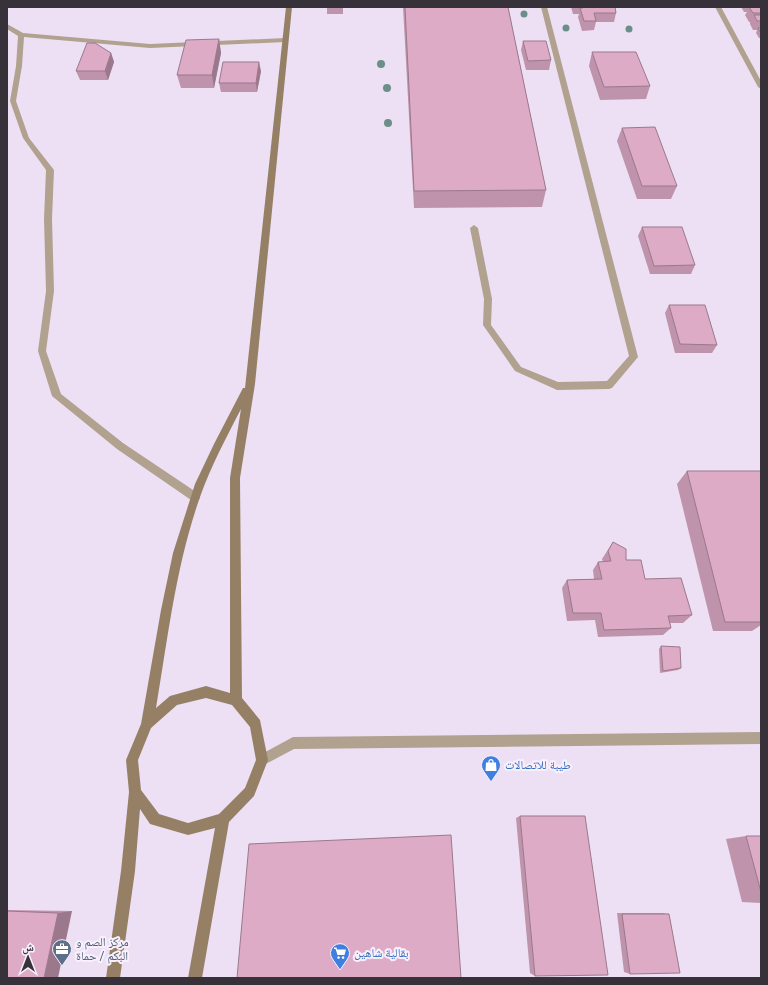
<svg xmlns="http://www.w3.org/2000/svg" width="768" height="985" font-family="Roboto,'Noto Naskh Arabic',sans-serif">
<rect width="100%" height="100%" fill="#ede0f5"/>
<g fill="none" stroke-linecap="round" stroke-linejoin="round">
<g fill="#b1a18f" fill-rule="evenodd">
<path d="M541,7H547L638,357L612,388L609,389L557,390L515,371L483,325L484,299L470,228L474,225L478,228L492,299L491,325L521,367L558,382L607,381L629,356Z"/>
<path d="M715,7H721L761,81V89L758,87Z"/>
<path d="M7,24L23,33L150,44L285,38L288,40L285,42L150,48L24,37L22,66L16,101L29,138L54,170L52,219L54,291L46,351L61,394L123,443L199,494L200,497L199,500L195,501L191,500L117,449L52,396L38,351L46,291L44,219L46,170L23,138L10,101L16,66L18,36L7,29Z"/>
<path d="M761,732V744L294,749L262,766L258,764L256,760L258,756L293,737Z"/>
</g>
<path fill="#968065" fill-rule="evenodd" d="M286,7H292L255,384L240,478L242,698L260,720L268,760L254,796L229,822L202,978H188L215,828L188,835L150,824L140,809L135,871L120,978H106L121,871L129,792L126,760L141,724L161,610L173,553L195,484L214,444L243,388H245ZM241,409L230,478V693L206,686L170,696L156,708C168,637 176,565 200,497C211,466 226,438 241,409ZM206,698L232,705L250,727L256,760L245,788L219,814L188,823L159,814L141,790L138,760L151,728L177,705Z"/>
</g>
<g fill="#6c8e89">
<circle cx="524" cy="14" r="3.5"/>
<circle cx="566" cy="28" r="3.5"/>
<circle cx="629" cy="29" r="3.5"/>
<circle cx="381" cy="64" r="4"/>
<circle cx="387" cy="88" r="4"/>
<circle cx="388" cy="123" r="4"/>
</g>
<g fill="#bf93ab">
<path d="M134,7H148V8Z"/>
<rect x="327" y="7" width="16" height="7"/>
<path d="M403,7H508L546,190L542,207L414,208Z"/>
<path d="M571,7H615L616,13L614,22H596L594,30L582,31L578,17L579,14H573Z"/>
<path d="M741,7H761V38H759L756,33L757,30H753L750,24V22H749L745,15L747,12H744Z"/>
<path d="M219,39L221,53L214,88H181L177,75Z"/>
<path d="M523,41L551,60L549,70H526L521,50Z"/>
<path d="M592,52L650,86L646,99L600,100L589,66Z"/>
<path d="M111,53L114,62L108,80H80L76,71Z"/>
<path d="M261,71L257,92H221L219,83Z"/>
<path d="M622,128L677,186L671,199H637L617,141Z"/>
<path d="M642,227L695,265L691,274H650L638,236Z"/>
<path d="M669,305L717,345L712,353H675L665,313Z"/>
<path d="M687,471H761V625L752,631H713L677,484Z"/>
<path d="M613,542L626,560L645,579L692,615L683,623H670L671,628L663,635L598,637L595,620L567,621L562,588L567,580L594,579L593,570L598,562H603L602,559Z"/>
<path d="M661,646L681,668L678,670L660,673L659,649Z"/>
<path d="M520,816L535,976L530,973L516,818Z"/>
<path d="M746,836H761V903L742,902L726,839Z"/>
<path d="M7,910L72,911L7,978Z"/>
<path d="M617,913H662L669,914L630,974L624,972Z"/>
</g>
<g fill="#9b788b">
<path d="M219,39L221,53L214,88L212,75Z"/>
<path d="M111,53L114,62L108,80L105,71Z"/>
<path d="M259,62L261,71L257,92L256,83Z"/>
<path d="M72,911L58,978H44L58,913Z"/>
</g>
<g fill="#deabc7" stroke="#9b788b">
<path d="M405,7H508L546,190L414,191Z"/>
<path d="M582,7H615L616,13H594L596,21H584L580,8H583Z"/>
<path d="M749,7H761V13H753Z"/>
<path d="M754,15H761V21H757Z"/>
<path d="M758,28H761V33Z"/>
<path d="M219,39L212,75H177L186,40Z"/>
<path d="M523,41H546L551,60L528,61Z"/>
<path d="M87,43H95L111,53L105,71H76Z"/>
<path d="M592,52H636L650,86L604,87Z"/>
<path d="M223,62H259L256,83H219Z"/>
<path d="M655,127L677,186H642L622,128Z"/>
<path d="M642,227H682L695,265L654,266Z"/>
<path d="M669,305H705L717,345L680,344Z"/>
<path d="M687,471H761V622H725Z"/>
<path d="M613,542L626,549V560H641L645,579L681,578L692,615L668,616L671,628L604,630L601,613H573L567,580L602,579L598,562L611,561L608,551Z"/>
<path d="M661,646L680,647L681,668L663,671Z"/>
<path d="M520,816H585L608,975L535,976Z"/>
<path d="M451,835L461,978H237L249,844Z"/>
<path d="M746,836H761V892Z"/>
<path d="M7,911L58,913L44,978H7Z"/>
<path d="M622,914H669L680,973L630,974Z"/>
</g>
<defs>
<g id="shop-pin" transform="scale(1)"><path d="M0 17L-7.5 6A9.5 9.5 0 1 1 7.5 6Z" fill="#3f7fe0" stroke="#f8f0fc"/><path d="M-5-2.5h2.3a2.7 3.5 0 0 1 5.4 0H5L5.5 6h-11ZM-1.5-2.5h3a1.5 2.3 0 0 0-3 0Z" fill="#fff"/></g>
<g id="office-pin" transform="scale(1)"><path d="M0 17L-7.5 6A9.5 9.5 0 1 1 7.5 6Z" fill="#5c6f8a" stroke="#f8f0fc"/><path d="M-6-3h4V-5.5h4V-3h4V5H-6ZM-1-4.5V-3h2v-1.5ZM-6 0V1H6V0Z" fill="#fff"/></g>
<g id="supermarket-pin" transform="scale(1)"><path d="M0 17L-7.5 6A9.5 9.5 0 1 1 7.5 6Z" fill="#3f7fe0" stroke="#f8f0fc"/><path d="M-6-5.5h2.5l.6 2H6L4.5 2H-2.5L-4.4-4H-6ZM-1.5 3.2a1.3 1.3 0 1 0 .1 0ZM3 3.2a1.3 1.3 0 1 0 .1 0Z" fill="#fff"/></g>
</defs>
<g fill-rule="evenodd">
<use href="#shop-pin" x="491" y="765"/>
<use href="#office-pin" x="62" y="949"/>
<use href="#supermarket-pin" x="340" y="953"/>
</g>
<g text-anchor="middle" stroke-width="4" stroke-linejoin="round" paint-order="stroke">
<g font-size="12" fill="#366cbe" stroke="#f8f0fc" text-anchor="start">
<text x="505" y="769">طيبة للاتصالات</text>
<text x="354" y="957">بقالية شاهين</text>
</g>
<g font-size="12" fill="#4e5e75" stroke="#f8f0fc" text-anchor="start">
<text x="76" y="946">مركز الصم و<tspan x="76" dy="14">البكم / حماة</tspan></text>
</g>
</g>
<rect width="768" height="985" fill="none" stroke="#37323a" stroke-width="16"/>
<g transform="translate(28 957)" stroke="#f8f0fc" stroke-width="3" paint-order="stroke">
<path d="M0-3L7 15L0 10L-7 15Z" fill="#37323a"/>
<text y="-6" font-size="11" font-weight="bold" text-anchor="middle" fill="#37323a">ش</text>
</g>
</svg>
